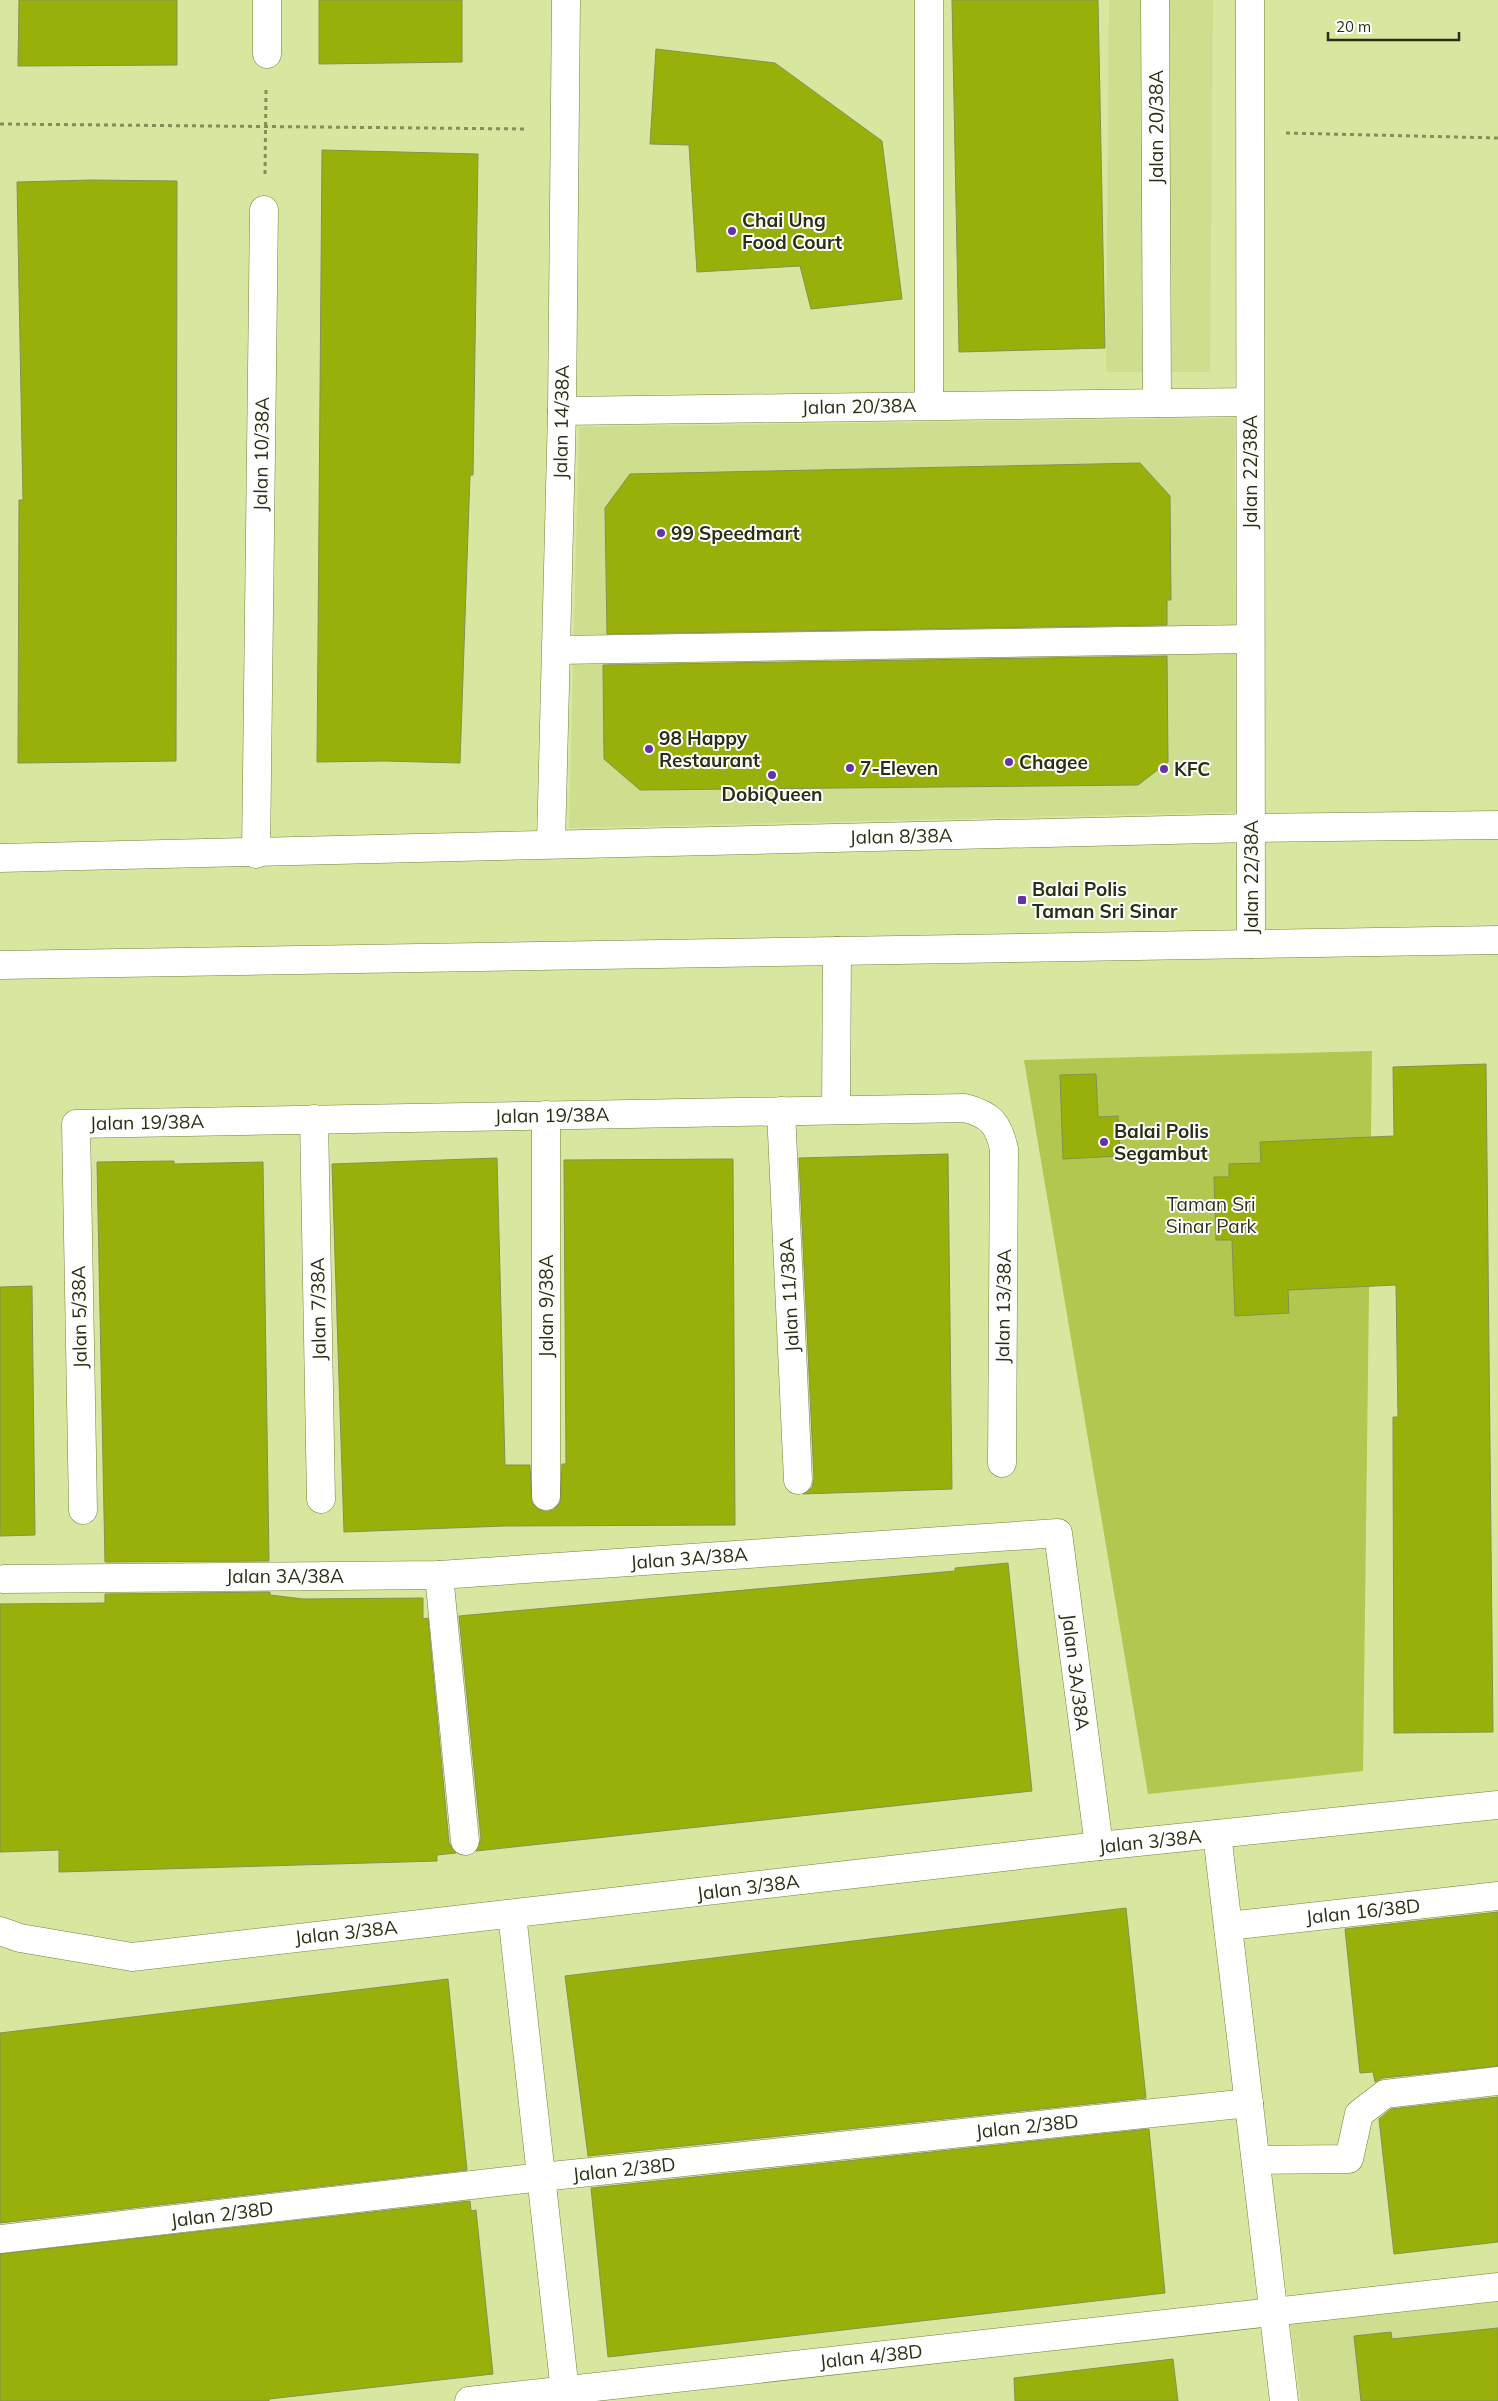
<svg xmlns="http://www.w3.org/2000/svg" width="1498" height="2401" font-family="Mulish,sans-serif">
<rect width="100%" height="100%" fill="#d7e79f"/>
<g fill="#cdde8e">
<path d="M1109,0H1213L1210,372H1106Z"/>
<path d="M1235,418L1236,812L569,828L579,427Z"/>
<path d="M1498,2299V2401H1301L1290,2321Z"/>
</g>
<path fill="#b1c74f" d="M1372,1051L1363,1771L1148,1794L1024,1060Z"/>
<g fill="#99b00a" stroke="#83924d">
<path d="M19,0H177V65L18,66Z"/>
<path d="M319,0H462V62L319,64Z"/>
<path d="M952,0H1098L1105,348L959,352Z"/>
<path d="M656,49L775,63L882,141L902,299L811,309L800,266L697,272L689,145L650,144Z"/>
<path d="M322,150L478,154L473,475H470L460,763L384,761L317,762Z"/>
<path d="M92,180L177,181L176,761L18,763L19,500H23L17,182Z"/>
<path d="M1140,463L1170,496L1171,600H1167V625L607,634L605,508L630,474Z"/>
<path d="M1167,656L1168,762L1138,785L640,790L604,759L603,665Z"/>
<path d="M1486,1064L1493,1732L1394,1733L1393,1435V1417H1398L1396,1285L1288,1290L1289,1313L1235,1316L1232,1240H1216L1214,1177H1229V1164L1261,1163L1260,1142L1394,1136L1393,1067Z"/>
<path d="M1096,1074L1098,1117L1118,1116L1120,1156L1063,1159L1060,1075Z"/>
<path d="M948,1154L952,1489L803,1494L812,1488L814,1479L799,1158Z"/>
<path d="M497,1158L505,1465H530L532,1503L538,1509L546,1512L553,1510L560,1503L562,1464H566L564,1160L733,1159L735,1525L504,1526L344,1532L332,1164Z"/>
<path d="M174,1161V1164L263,1162L269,1561L105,1562L97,1162Z"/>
<path d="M32,1286L35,1535L0,1536V1287Z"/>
<path d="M1008,1563L1032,1791L476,1851L481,1839L459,1616L955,1571V1568Z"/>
<path d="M270,1592V1595L303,1599L423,1598V1619L428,1618L449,1843L456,1853L437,1855V1861L59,1872V1850L0,1852V1604L105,1603V1594Z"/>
<path d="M1126,1908L1146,2098L588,2156L565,1976Z"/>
<path d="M1498,1912V2066L1383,2078L1375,2082L1373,2072L1360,2073L1345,1929Z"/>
<path d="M448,1979L467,2170L0,2223V2033Z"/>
<path d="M1498,2097V2242L1394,2254L1379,2119L1391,2109Z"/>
<path d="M1149,2129L1165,2293L608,2357L591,2188Z"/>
<path d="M470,2201L471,2211L476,2210L493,2374L269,2399V2401H0V2254Z"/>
<path d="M1498,2328V2401H1361L1354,2336L1391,2332L1392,2339Z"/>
<path d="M1173,2359L1178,2401H1015L1014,2378Z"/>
</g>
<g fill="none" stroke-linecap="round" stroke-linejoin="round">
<g stroke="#74823d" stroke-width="29">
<g id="minor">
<path d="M1155,0L1157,403"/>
<path d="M1250,0L1251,944"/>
<path d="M267,54V0"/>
<path d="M929,405V0"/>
<path d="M562,411L1250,402"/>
<path d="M557,650L1250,639"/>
<path d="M551,844L562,411L566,0"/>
<path d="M256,854L264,210"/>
<path d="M0,858L1251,828L1498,825"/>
<path d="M0,965L1498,940"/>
<path d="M836,1110L837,951"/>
<path d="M781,1111L798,1480"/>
<path d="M314,1119L321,1499"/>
<path d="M546,1496V1115"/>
<path d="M83,1510L76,1124L965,1108C991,1115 998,1123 1004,1149L1002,1463"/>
<path d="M439,1575L465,1841"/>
<path d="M4,1579L439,1575L1058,1533L1099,1846"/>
<path d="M1217,1834L1284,2401"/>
<path d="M512,1914L566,2401"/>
<path d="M1228,1926L1498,1896"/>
<path d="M0,1931L20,1938L132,1957L1099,1846L1498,1805"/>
<path d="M1256,2160L1349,2159L1359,2114L1385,2094L1498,2081"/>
<path d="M0,2239L542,2177L1249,2103"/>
<path d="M469,2401L1498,2287"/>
</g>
</g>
<g stroke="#838e5b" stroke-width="3" stroke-dasharray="4 4" stroke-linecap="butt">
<path d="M0,124L527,129"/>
<path d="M1286,133L1498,138"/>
<path d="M265,174L266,90"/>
</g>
<use href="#minor" stroke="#fff" stroke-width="28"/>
</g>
<g fill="#6632a9" stroke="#fff" stroke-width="2">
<circle cx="732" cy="231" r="5"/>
<circle cx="661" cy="533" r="5"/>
<circle cx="649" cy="749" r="5"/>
<circle cx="1009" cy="762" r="5"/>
<circle cx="850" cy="768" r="5"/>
<circle cx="1164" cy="769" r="5"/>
<circle cx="772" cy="775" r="5"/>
<rect x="1017" y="895" width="10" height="10" rx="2.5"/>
<circle cx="1104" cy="1142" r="5"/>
</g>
<g text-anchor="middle" stroke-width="4" stroke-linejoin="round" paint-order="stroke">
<g font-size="19" fill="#292f12" stroke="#fff">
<text transform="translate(1156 127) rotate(-90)" y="7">Jalan 20/38A</text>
<text transform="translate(859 406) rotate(-1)" y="7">Jalan 20/38A</text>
<text transform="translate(561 422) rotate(-89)" y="7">Jalan 14/38A</text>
<text transform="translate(261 454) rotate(-89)" y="7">Jalan 10/38A</text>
<text transform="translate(1250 472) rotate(-90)" y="7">Jalan 22/38A</text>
<text transform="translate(901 836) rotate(-1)" y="7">Jalan 8/38A</text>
<text transform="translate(1251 877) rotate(-90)" y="7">Jalan 22/38A</text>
<text transform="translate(552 1115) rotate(-1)" y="7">Jalan 19/38A</text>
<text transform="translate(147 1122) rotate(-1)" y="7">Jalan 19/38A</text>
<text transform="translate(789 1295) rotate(-93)" y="7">Jalan 11/38A</text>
<text transform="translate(546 1306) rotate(-90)" y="7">Jalan 9/38A</text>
<text transform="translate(1003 1306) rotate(-89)" y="7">Jalan 13/38A</text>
<text transform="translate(318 1309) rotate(-91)" y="7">Jalan 7/38A</text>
<text transform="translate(79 1317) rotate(-91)" y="7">Jalan 5/38A</text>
<text transform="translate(689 1558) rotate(-4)" y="7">Jalan 3A/38A</text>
<text x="285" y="1583">Jalan 3A/38A</text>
<text transform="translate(1076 1672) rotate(83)" y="7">Jalan 3A/38A</text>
<text transform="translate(1150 1841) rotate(-6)" y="7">Jalan 3/38A</text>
<text transform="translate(748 1887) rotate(-7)" y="7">Jalan 3/38A</text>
<text transform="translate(1363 1911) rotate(-6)" y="7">Jalan 16/38D</text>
<text transform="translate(346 1932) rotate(-6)" y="7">Jalan 3/38A</text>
<text transform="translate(1027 2126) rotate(-6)" y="7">Jalan 2/38D</text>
<text transform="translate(624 2169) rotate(-6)" y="7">Jalan 2/38D</text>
<text transform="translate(222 2214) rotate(-7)" y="7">Jalan 2/38D</text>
<text transform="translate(871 2356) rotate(-6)" y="7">Jalan 4/38D</text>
</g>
<g font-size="19" font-weight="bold" fill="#292f12" stroke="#fff" text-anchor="start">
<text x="742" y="227">Chai Ung<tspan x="742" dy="22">Food Court</tspan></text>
<text x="671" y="540">99 Speedmart</text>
<text x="659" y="745">98 Happy<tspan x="659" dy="22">Restaurant</tspan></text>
<text x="1019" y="769">Chagee</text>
<text x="860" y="775">7-Eleven</text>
<text x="1174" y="776">KFC</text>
<text x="772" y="801" text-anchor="middle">DobiQueen</text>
<text x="1032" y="896">Balai Polis<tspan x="1032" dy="22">Taman Sri Sinar</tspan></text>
<text x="1114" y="1138">Balai Polis<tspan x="1114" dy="22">Segambut</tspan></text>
</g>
<g font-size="19" fill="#2c311a" stroke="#fff">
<text x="1211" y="1211">Taman Sri<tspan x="1211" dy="22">Sinar Park</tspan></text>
</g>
</g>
<path d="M1328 32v8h131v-8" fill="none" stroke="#292f12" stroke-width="2.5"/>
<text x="1336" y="32" font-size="15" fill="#292f12" stroke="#ffffff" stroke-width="4" paint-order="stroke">20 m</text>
</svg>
